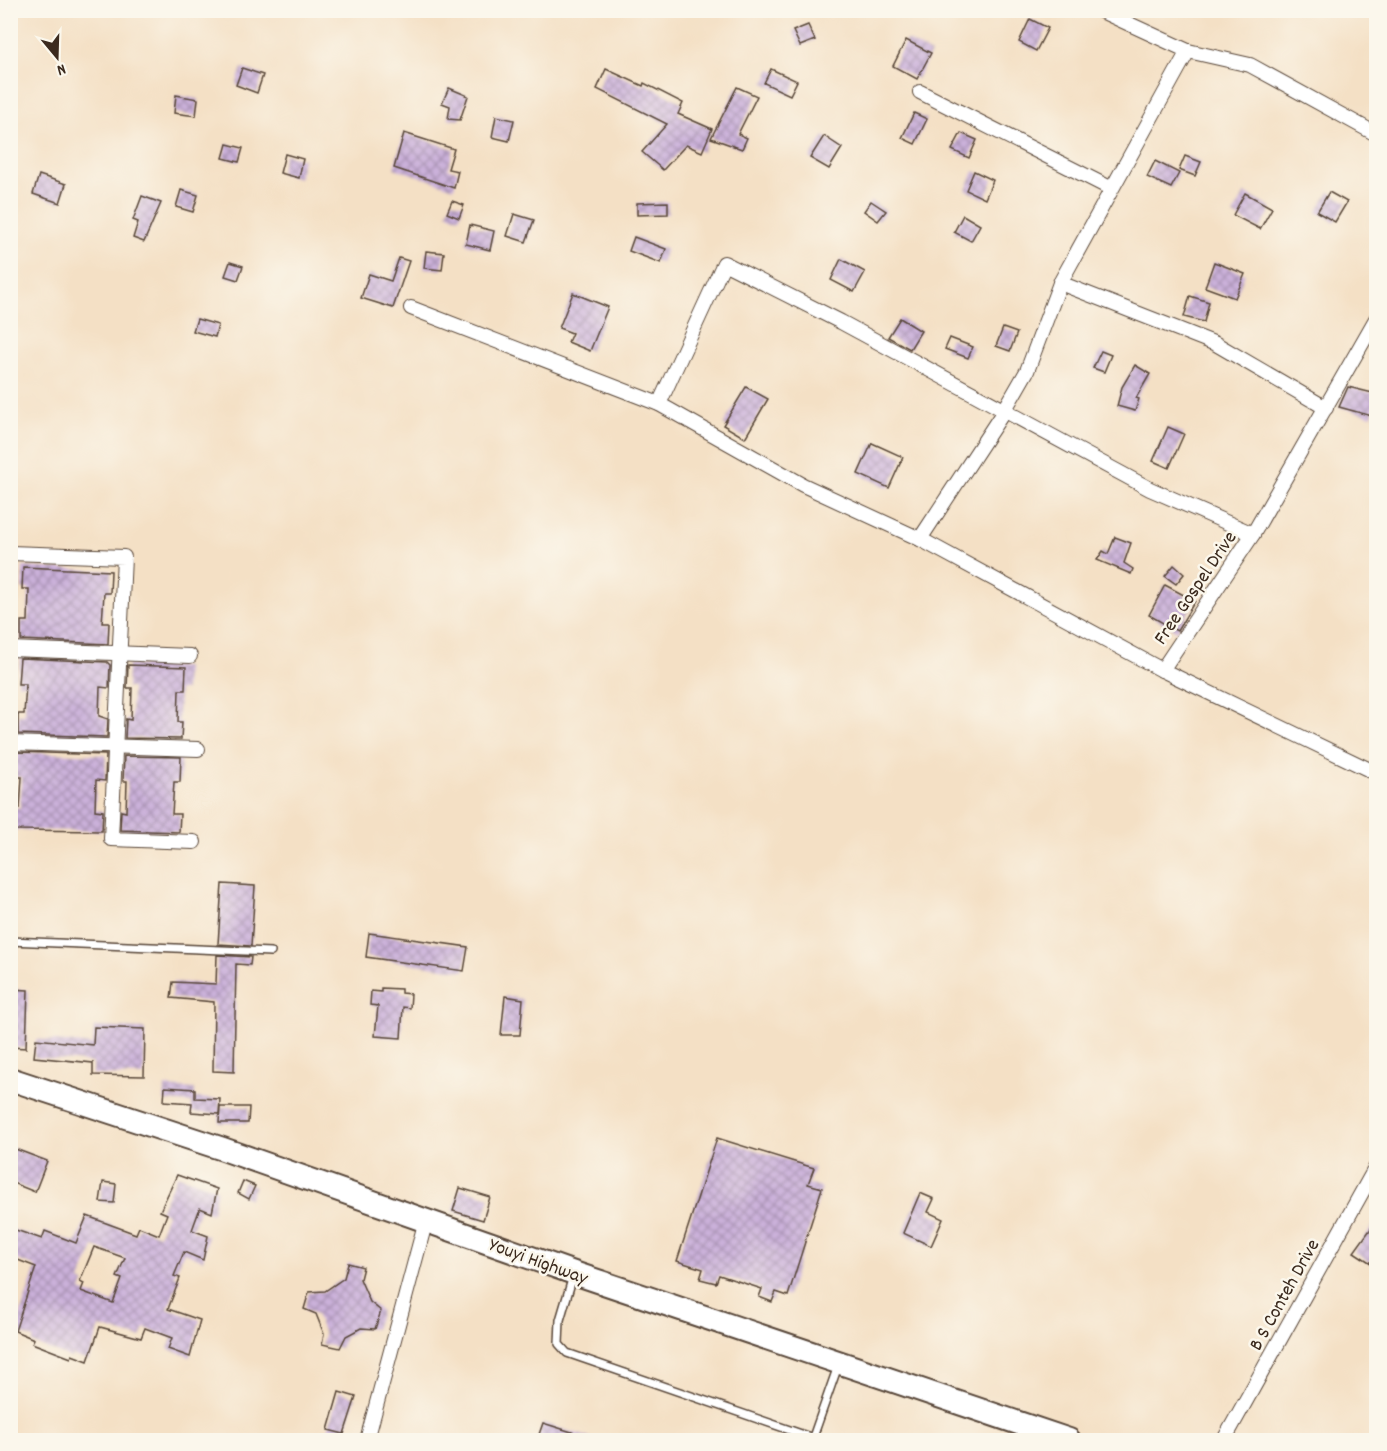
<svg xmlns="http://www.w3.org/2000/svg" width="1387" height="1451" font-family="Dekko,sans-serif">
<defs>
<pattern id="building-cross-hatch" width="8" height="8" patternUnits="userSpaceOnUse" patternTransform="scale(1.5)"><rect width="8" height="8" fill="#cbb1da"/><path d="M0 0l8 8M0 8l8-8" fill="none" stroke="#a690b0"/></pattern>
</defs>
<rect width="100%" height="100%" fill="#fbf7ec"/>
<filter id="ink" filterUnits="userSpaceOnUse"><feTurbulence type="fractalNoise" baseFrequency=".0167" numOctaves="2"/><feDisplacementMap in="SourceGraphic" scale="12" xChannelSelector="R" yChannelSelector="G"/><feConvolveMatrix kernelMatrix="1 2 1 2 8 2 1 2 1" color-interpolation-filters="sRGB"/></filter>
<filter id="wash" filterUnits="userSpaceOnUse"><feTurbulence type="fractalNoise" baseFrequency=".008" numOctaves="4" result="noise"/><feDisplacementMap in="SourceGraphic" scale="24" xChannelSelector="R" yChannelSelector="G"/><feGaussianBlur stdDeviation="1.35" result="paint"/><feColorMatrix in="noise" values="0 0 0 0 0 0 0 0 0 0 0 0 0 0 0 0 0 1.4 0 .05"/><feComposite in="paint" operator="in"/></filter>
<g filter="url(#wash)">
<rect width="100%" height="100%" fill="#f4e0c5"/>
<g id="blocks">
<g fill="url(#building-cross-hatch)" fill-rule="evenodd">
<path d="M1030,19L1048,28L1036,51L1019,42Z"/>
<path d="M808,25L815,40L800,46L793,31Z"/>
<path d="M906,40L931,53L917,79L893,66Z"/>
<path d="M242,68L263,75L257,93L236,85Z"/>
<path d="M606,69L643,86L644,83L683,103L678,114L712,129L702,152L686,145L663,170L642,152L667,124L597,89Z"/>
<path d="M771,69L797,81L790,95L764,83Z"/>
<path d="M737,87L757,96L738,134L747,138L742,149L711,138Z"/>
<path d="M449,88L468,96L460,120L448,119L450,106L442,103Z"/>
<path d="M176,95L198,99L196,116L174,113Z"/>
<path d="M914,113L927,119L915,144L902,138Z"/>
<path d="M496,116L514,120L509,141L492,137Z"/>
<path d="M404,133L454,149L448,169L458,171L454,188L394,168Z"/>
<path d="M961,133L977,140L969,158L952,150Z"/>
<path d="M824,136L842,148L829,169L810,158Z"/>
<path d="M227,144L243,148L239,162L223,158Z"/>
<path d="M285,154L303,159L299,178L280,173Z"/>
<path d="M1185,156L1201,162L1195,176L1179,170Z"/>
<path d="M1155,161L1179,173L1171,188L1147,177Z"/>
<path d="M974,171L993,180L985,199L966,190Z"/>
<path d="M39,175L66,184L60,203L33,194Z"/>
<path d="M181,190L198,195L193,212L176,207Z"/>
<path d="M1329,192L1347,202L1335,222L1317,212Z"/>
<path d="M1245,193L1272,208L1260,229L1233,215Z"/>
<path d="M142,196L161,203L144,242L133,238L138,222L133,220Z"/>
<path d="M452,201L464,205L459,218L447,213Z"/>
<path d="M871,201L886,211L878,221L864,211Z"/>
<path d="M668,202V214L637,215V203Z"/>
<path d="M514,214L534,220L526,242L507,236Z"/>
<path d="M963,215L980,225L971,241L954,232Z"/>
<path d="M470,225L494,231L490,250L466,244Z"/>
<path d="M634,237L666,249L661,263L629,251Z"/>
<path d="M426,251L444,253L442,270L424,268Z"/>
<path d="M399,258L409,261L393,308L361,298L369,274L391,281Z"/>
<path d="M841,259L865,272L854,292L831,280Z"/>
<path d="M230,262L243,266L238,280L225,276Z"/>
<path d="M1214,262L1245,274L1235,298L1205,287Z"/>
<path d="M573,293L608,307L590,351L568,342L572,333L559,328Z"/>
<path d="M1190,296L1209,302L1204,322L1184,317Z"/>
<path d="M900,318L921,331L910,349L888,337Z"/>
<path d="M197,319L218,325L215,337L193,331Z"/>
<path d="M1003,328L1017,333L1010,351L996,346Z"/>
<path d="M950,338L973,347L968,358L945,349Z"/>
<path d="M1101,351L1111,355L1104,372L1093,368Z"/>
<path d="M1135,365L1150,374L1136,398L1139,399L1135,411L1117,406L1122,387Z"/>
<path d="M746,387L768,399L745,438L723,425Z"/>
<path d="M1348,387L1377,394L1372,416L1339,407Z"/>
<path d="M1168,427L1184,434L1169,468L1153,461Z"/>
<path d="M872,443L903,457L889,488L858,474Z"/>
<path d="M1115,537L1131,543L1124,563L1133,569L1131,574L1097,560L1103,551L1108,554Z"/>
<path d="M1174,565L1184,574L1176,584L1165,576Z"/>
<path d="M23,567L111,571L110,593H104L103,609L102,623H109L108,644L21,640V621H28L29,589H22Z"/>
<path d="M1165,585L1195,601L1177,631L1149,615Z"/>
<path d="M20,658L107,662L110,665L109,688L100,687L99,716L108,719L107,737L18,734V714H24L26,684H18Z"/>
<path d="M128,665L186,667L185,690H179L178,722H182L181,739L125,738L126,719L131,720L132,688H127Z"/>
<path d="M17,752L106,755L105,781L96,780L95,810L103,811L102,831L14,830V807L20,808L22,777H15Z"/>
<path d="M124,756L181,757L180,782H174L172,814H180L179,832L120,830L121,811L126,812L127,781H123Z"/>
<path d="M222,884L255,886L251,946L218,944Z"/>
<path d="M369,933L468,947L464,971L366,957Z"/>
<path d="M217,955L251,957L250,965L236,964L234,1072L213,1071L214,1002L171,998L173,982L216,984Z"/>
<path d="M381,988L401,989V993L411,994L410,1008L403,1007L401,1038L375,1036L378,1006L370,1005L371,991L381,992Z"/>
<path d="M10,989L28,990L26,1048L10,1047Z"/>
<path d="M505,996L523,999L520,1035H501Z"/>
<path d="M94,1027L145,1029L144,1076L93,1075V1063L34,1057L36,1039L93,1045Z"/>
<path d="M165,1087L195,1089V1098L220,1099L219,1114L191,1112L192,1103L164,1101Z"/>
<path d="M220,1107H249L248,1123H219Z"/>
<path d="M717,1138L814,1168L808,1184L822,1188L788,1296L776,1292L772,1302L759,1297L762,1289L719,1275L716,1283L700,1279L703,1269L677,1261Z"/>
<path d="M10,1147L47,1161L35,1192L10,1182Z"/>
<path d="M177,1175L217,1189L212,1213L200,1208L192,1230L208,1236L203,1260L184,1252L174,1276L180,1278L168,1309L200,1320L190,1357L168,1349L172,1338L145,1328L141,1338L100,1327L88,1361L72,1355L71,1358L32,1343L34,1339L15,1331L36,1267L10,1257V1228L42,1239L45,1231L76,1243L87,1216L136,1234L139,1227L159,1235L167,1214L160,1211ZM94,1247L125,1258L117,1277L122,1279L113,1303L81,1291L84,1283L80,1281Z"/>
<path d="M243,1181L255,1186L249,1199L238,1193Z"/>
<path d="M103,1182L116,1184L114,1203L100,1202Z"/>
<path d="M460,1188L490,1197L483,1220L453,1211Z"/>
<path d="M920,1193L934,1199L928,1212L943,1219L931,1246L903,1233Z"/>
<path d="M1377,1220V1267L1354,1252Z"/>
<path d="M348,1263L363,1267L360,1279L370,1302L381,1311L375,1329L361,1328L346,1336L340,1348L322,1344L324,1334L316,1314L304,1309L309,1292L325,1291L344,1278Z"/>
<path d="M339,1392L356,1397L344,1434L328,1430Z"/>
<path d="M543,1423L591,1438L590,1440H537Z"/>
</g>
</g>
</g>
<g filter="url(#ink)">
<use href="#blocks" fill-opacity="0" stroke="#574537" stroke-width="1.5"/>
<g fill="none" stroke-linecap="round" stroke-linejoin="round">
<g stroke="#574537" stroke-width="10">
<g id="service">
<path d="M10,941L271,952"/>
<path d="M573,1276L560,1320L559,1344L567,1353L813,1438"/>
<path d="M812,1440L838,1366"/>
</g>
</g>
<g stroke="#574537" stroke-width="16">
<g id="minor">
<path d="M1099,10L1188,51L1250,65L1376,134"/>
<path d="M920,92L1110,188"/>
<path d="M1060,283L1216,344L1326,408"/>
<path d="M411,308L659,404L803,485L920,539L1162,670"/>
<path d="M1376,319L1253,534L1162,670L1376,773"/>
<path d="M659,404L724,263L841,322L1150,489L1253,534"/>
<path d="M920,539L1004,411L1027,371L1060,283L1188,51"/>
<path d="M10,553L124,557L111,839L194,842"/>
<path d="M10,649L190,656"/>
<path d="M10,743L198,749"/>
<path d="M367,1440L426,1220"/>
<path d="M1224,1440L1376,1167"/>
</g>
</g>
<g stroke="#574537" stroke-width="26">
<path id="primary" d="M10,1079L223,1149L574,1273L1069,1440"/>
</g>
<use href="#service" stroke="#fff" stroke-width="7"/>
<use href="#minor" stroke="#fff" stroke-width="14"/>
<use href="#primary" stroke="#fff" stroke-width="22"/>
</g>
</g>
<g text-anchor="middle" stroke-width="5" stroke-linejoin="round" paint-order="stroke">
<g font-size="20" fill="#3b2a1e" stroke="#fbf7ec">
<text transform="translate(1194 587) rotate(-56)" y="7">Free Gospel Drive</text>
<text transform="translate(539 1260) rotate(20)" y="7">Youyi Highway</text>
<text transform="translate(1283 1294) rotate(-61)" y="7">B S Conteh Drive</text>
</g>
</g>
<rect width="1387" height="1451" fill="none" stroke="#fbf7ec" stroke-width="36"/>
<g transform="translate(57 57) rotate(161)" stroke="#fbf7ec" stroke-width="4.5" paint-order="stroke">
<path d="M0-4.5L10 22L0 15L-10 22Z" fill="#3b2a1e"/>
<text y="-9" font-size="16" font-weight="bold" text-anchor="middle" fill="#3b2a1e">N</text>
</g>
</svg>
